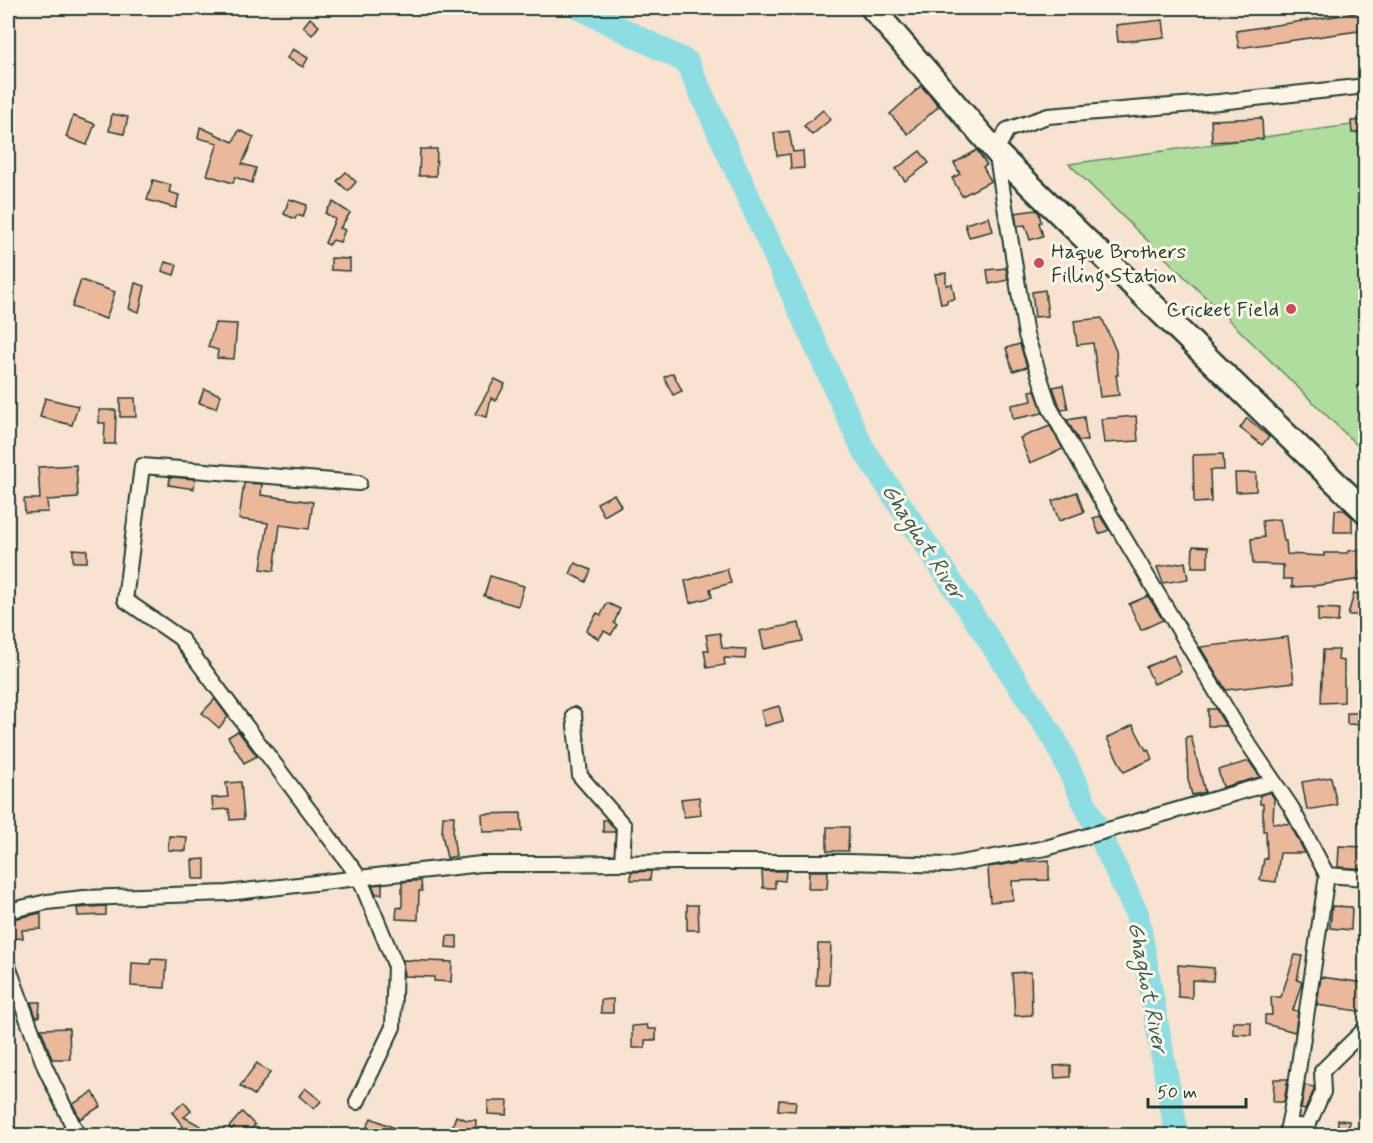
<svg xmlns="http://www.w3.org/2000/svg" width="1373" height="1143" font-family="Mynerve,sans-serif">
<rect width="100%" height="100%" fill="#f7e3cf"/>
<filter id="ink" filterUnits="userSpaceOnUse"><feTurbulence type="fractalNoise" baseFrequency=".0167" numOctaves="2"/><feDisplacementMap in="SourceGraphic" scale="12" xChannelSelector="R" yChannelSelector="G"/><feConvolveMatrix kernelMatrix="1 2 1 2 8 2 1 2 1" color-interpolation-filters="sRGB"/></filter>
<g filter="url(#ink)">
<path fill="#aedd9d" stroke="#668d68" stroke-width="1.5" d="M1365,123V453L1069,164Z"/>
<g fill="none" stroke-linecap="round" stroke-linejoin="round">
<path stroke="#8ddee3" stroke-width="24" d="M580,8L687,62L862,447L1055,740L1137,914L1177,1136"/>
</g>
<g fill="#ebb89c" stroke="#1f3d34" stroke-width="1.5">
<path d="M1355,8H1365V30L1239,48L1236,31L1355,13Z"/>
<path d="M310,18L319,26L312,35L303,27Z"/>
<path d="M1163,20L1165,37L1118,42L1116,25Z"/>
<path d="M293,49L308,58L303,67L287,58Z"/>
<path d="M921,86L939,106L908,134L890,114Z"/>
<path d="M823,110L831,119L812,135L804,126Z"/>
<path d="M112,114L128,117L124,134L109,131Z"/>
<path d="M73,116L95,124L87,145L66,137Z"/>
<path d="M1262,118L1263,139L1212,142L1211,120Z"/>
<path d="M1365,120V132L1352,133L1351,121Z"/>
<path d="M200,127L233,142L239,130L254,137L242,164L256,168L252,183L235,177L233,183L207,175L218,143L198,138Z"/>
<path d="M789,131L793,152L803,151L804,168L791,169L790,154L777,156L774,133Z"/>
<path d="M420,149H437L436,176H419Z"/>
<path d="M977,150L987,165L983,167L991,181L962,196L952,178L960,174L954,163Z"/>
<path d="M920,151L929,163L905,181L896,169Z"/>
<path d="M346,172L356,182L348,191L337,181Z"/>
<path d="M153,180L171,185L169,192L179,195L176,208L147,200Z"/>
<path d="M289,199L307,205L303,217L297,215L295,219L284,214Z"/>
<path d="M333,202L350,213L340,228L345,230L340,242L333,240L329,245L325,243L335,219L325,213Z"/>
<path d="M1036,210L1039,213L1041,222L1039,223L1043,236L1030,240L1025,225L1017,226L1015,213Z"/>
<path d="M989,217L993,231L969,237L965,224Z"/>
<path d="M331,258L350,259V271L331,270Z"/>
<path d="M165,262L177,265L174,275L162,271Z"/>
<path d="M1006,268L1008,280L989,284L987,270Z"/>
<path d="M946,273V285L952,284L955,299L947,300V303L941,304L935,274Z"/>
<path d="M81,280L115,292L106,319L72,307Z"/>
<path d="M135,283L145,286L139,312L129,309Z"/>
<path d="M1045,290L1048,316L1035,317L1032,292Z"/>
<path d="M1102,318L1116,351L1118,375H1116L1119,395L1100,397L1093,343L1077,345L1074,321Z"/>
<path d="M215,323L237,324L234,359L217,358L218,350L208,347Z"/>
<path d="M1020,344L1027,367L1013,371L1006,348Z"/>
<path d="M673,373L682,391L673,395L664,377Z"/>
<path d="M495,379L505,384L496,401L491,398L487,417L475,414Z"/>
<path d="M1063,385L1068,409L1061,410L1053,387Z"/>
<path d="M204,389L221,395L216,408L199,403Z"/>
<path d="M1035,390L1043,413L1013,419L1011,405L1032,401L1030,391Z"/>
<path d="M45,398L78,406L72,425L40,417Z"/>
<path d="M120,398H135L136,417H120Z"/>
<path d="M99,410H116L115,444H104L105,423H99Z"/>
<path d="M1136,416L1138,441L1104,443L1101,419Z"/>
<path d="M1084,417L1087,441H1079L1067,420Z"/>
<path d="M1247,418L1269,437L1262,445L1240,428Z"/>
<path d="M1050,426L1063,449L1030,463L1020,438Z"/>
<path d="M1223,454L1224,470H1210L1211,502L1194,503L1193,455Z"/>
<path d="M76,465L78,498L47,500L48,512L25,513L24,499H40L38,467Z"/>
<path d="M1235,473H1256V491L1236,492Z"/>
<path d="M170,477L195,479L194,489L169,485Z"/>
<path d="M244,483L262,484L261,495L313,502L309,529L280,525L274,571L261,569L268,523L239,519Z"/>
<path d="M1077,492L1084,512L1059,521L1052,501Z"/>
<path d="M614,494L621,506L604,516L597,503Z"/>
<path d="M1335,510H1344L1352,517V532H1334Z"/>
<path d="M1100,516L1109,530L1099,534L1093,518Z"/>
<path d="M1280,519L1284,541H1286L1287,554L1324,556V553H1348V551L1365,549V572H1360L1361,579L1313,586L1292,587V579H1283V565L1253,564L1251,539L1264,537L1262,521Z"/>
<path d="M1193,546L1208,547V567H1192Z"/>
<path d="M73,549L87,550V562H73Z"/>
<path d="M1185,562L1188,579L1163,583L1157,567Z"/>
<path d="M575,563L591,570L586,582L570,574Z"/>
<path d="M727,569L731,583L710,589L712,597L690,603L685,581Z"/>
<path d="M490,576L524,586L518,606L484,596Z"/>
<path d="M1354,593L1365,596V615H1348Z"/>
<path d="M1148,596L1163,620L1141,630L1129,604Z"/>
<path d="M607,603L620,609L614,623L617,625L611,635L604,631L599,639L586,631L597,613L601,615Z"/>
<path d="M1318,608L1339,609L1338,622L1318,621Z"/>
<path d="M799,623L803,641L764,649L760,631Z"/>
<path d="M720,633L722,648L746,649L745,659L724,658L725,665L707,668L704,650H709L706,635Z"/>
<path d="M1288,637L1294,682L1226,690L1200,647Z"/>
<path d="M1323,650H1339L1338,660L1344,661V702L1321,703Z"/>
<path d="M1174,655L1181,672L1154,684L1146,667Z"/>
<path d="M215,699L228,717L219,728L202,713Z"/>
<path d="M779,706L783,721L765,726L761,711Z"/>
<path d="M1208,709H1216L1226,726H1208Z"/>
<path d="M1347,713H1365V725L1347,724Z"/>
<path d="M1133,725L1146,750L1148,749L1152,759L1124,772L1107,738Z"/>
<path d="M238,731L257,756L244,763L228,737Z"/>
<path d="M1191,736L1205,792L1192,795L1188,779L1186,737Z"/>
<path d="M1249,761L1260,777L1223,787L1218,770Z"/>
<path d="M1331,777L1337,805L1307,810L1302,782Z"/>
<path d="M241,782L244,819L230,820L229,809L213,810L212,798L228,797L226,783Z"/>
<path d="M1270,792L1274,798L1273,823L1290,824L1305,853H1280L1276,882L1260,880L1264,859H1267L1266,831H1263V804H1260V795Z"/>
<path d="M699,797L701,815L684,817L681,799Z"/>
<path d="M521,813L522,831L483,832L482,814Z"/>
<path d="M443,816H454L453,834L456,856L447,858L442,834Z"/>
<path d="M603,820H607L615,829V832H603Z"/>
<path d="M827,827H849L848,851H827Z"/>
<path d="M169,836L187,837L186,851L168,850Z"/>
<path d="M1339,846L1365,847V869L1338,867Z"/>
<path d="M205,859V879H193L192,860Z"/>
<path d="M1049,860V880L1012,881L1013,900L990,902L988,867L1021,862Z"/>
<path d="M651,871L650,880H631V872Z"/>
<path d="M762,871H786L785,881L775,880V888H763Z"/>
<path d="M809,871H828L827,889H808Z"/>
<path d="M412,881H421L422,891H419L418,920L396,919L397,907L402,908V882Z"/>
<path d="M382,884V894H376L372,885Z"/>
<path d="M687,905H698L699,930H687Z"/>
<path d="M106,906V915L78,916L77,908Z"/>
<path d="M1332,906L1352,907L1351,930L1330,928Z"/>
<path d="M41,913V929L22,930L23,938L8,939V920Z"/>
<path d="M447,936H457V948L446,947Z"/>
<path d="M818,944H831L829,985H816Z"/>
<path d="M1295,955L1302,956L1297,980L1302,982L1293,1010L1298,1011L1295,1032L1265,1024V1015H1272L1271,997H1281Z"/>
<path d="M151,959L167,960L165,988L131,986L132,963L150,964Z"/>
<path d="M403,960L452,962L451,982L434,981V977L404,976Z"/>
<path d="M1178,965L1214,968L1213,981L1192,980V998L1178,997Z"/>
<path d="M1026,972H1031L1032,1015L1015,1016L1012,973Z"/>
<path d="M1321,977L1365,983V1012L1317,1005Z"/>
<path d="M613,999V1013H601V1000Z"/>
<path d="M31,1002H40L39,1017H36Z"/>
<path d="M1233,1022H1251V1035L1233,1034Z"/>
<path d="M647,1025L648,1029H656V1040H645V1048H632V1026Z"/>
<path d="M69,1028L70,1059H52L41,1029Z"/>
<path d="M257,1063L270,1073L254,1095L240,1086Z"/>
<path d="M1070,1065V1077L1055,1078L1054,1066Z"/>
<path d="M1274,1079H1288L1284,1102H1273Z"/>
<path d="M1305,1085L1314,1087V1090L1305,1110L1301,1109Z"/>
<path d="M305,1088L321,1101L314,1109L299,1096Z"/>
<path d="M93,1092L101,1106L80,1119L73,1104Z"/>
<path d="M779,1100L796,1101L795,1111L778,1110Z"/>
<path d="M488,1101H508L507,1115L488,1114Z"/>
<path d="M184,1102L191,1111L184,1117L201,1126L196,1135L182,1128L183,1126L171,1111L173,1112Z"/>
<path d="M242,1112L255,1125L246,1136H238L229,1127Z"/>
<path d="M456,1116L467,1120H476L475,1136H449Z"/>
<path d="M371,1118L411,1135V1136H376L365,1131Z"/>
<path d="M1338,1120L1349,1121L1348,1136H1337Z"/>
</g>
<g fill="none" stroke-linecap="round" stroke-linejoin="round">
<g stroke="#1f3d34" stroke-width="18">
<g id="minor">
<path d="M1366,86L1219,102L1048,116L1007,130L996,151L1026,335L1050,408L1099,496L1239,730L1291,807L1327,875L1366,878"/>
<path d="M574,715L580,776L624,826L622,863"/>
<path d="M8,911L47,902L84,898L227,893L481,864H551L676,862H848L949,865L1046,848L1274,782"/>
<path d="M8,966L45,1067L78,1136"/>
<path d="M357,1102L393,1027L395,964L359,877L180,638L125,600L142,466L359,483"/>
<path d="M1289,1125L1307,1127L1323,1092L1322,1071L1366,1028"/>
<path d="M1286,1136L1294,1098L1327,875"/>
</g>
</g>
<g stroke="#1f3d34" stroke-width="27">
<path id="trunk" d="M872,8L1000,156L1366,512"/>
</g>
<use href="#minor" stroke="#fcf5e5" stroke-width="14"/>
<use href="#trunk" stroke="#fcf5e5" stroke-width="22"/>
</g>
</g>
<g fill="#d1495b" stroke="#fcf5e5" stroke-width="2">
<circle cx="1039" cy="263" r="6"/>
<circle cx="1291" cy="309" r="6"/>
</g>
<g text-anchor="middle" stroke-width="6" stroke-linejoin="round" paint-order="stroke">
<g font-size="21" fill="#1f3d34" stroke="#fcf5e5" text-anchor="start">
<text x="1051" y="258">Haque Brothers<tspan x="1051" dy="24">Filling Station</tspan></text>
<text x="1279" y="316" text-anchor="end">Cricket Field</text>
</g>
<g font-size="22" font-style="italic" fill="#355d57" stroke="#fcf5e5">
<text transform="translate(924 541) rotate(57)" y="8">Ghaghot River</text>
<text transform="translate(1149 987) rotate(79)" y="8">Ghaghot River</text>
</g>
</g>
<rect width="1373" height="1143" fill="none" stroke="#fcf5e5" stroke-width="30"/>
<rect x="15" y="15" width="1343" height="1113" fill="none" stroke="#1f3d34" stroke-width="2" filter="url(#ink)"/>
<path d="M1148 1098v9h98v-9" fill="none" stroke="#1f3d34" stroke-width="3"/>
<text x="1157" y="1098" font-size="18" fill="#1f3d34" stroke="#fcf5e5" stroke-width="4.5" paint-order="stroke">50 m</text>
</svg>
